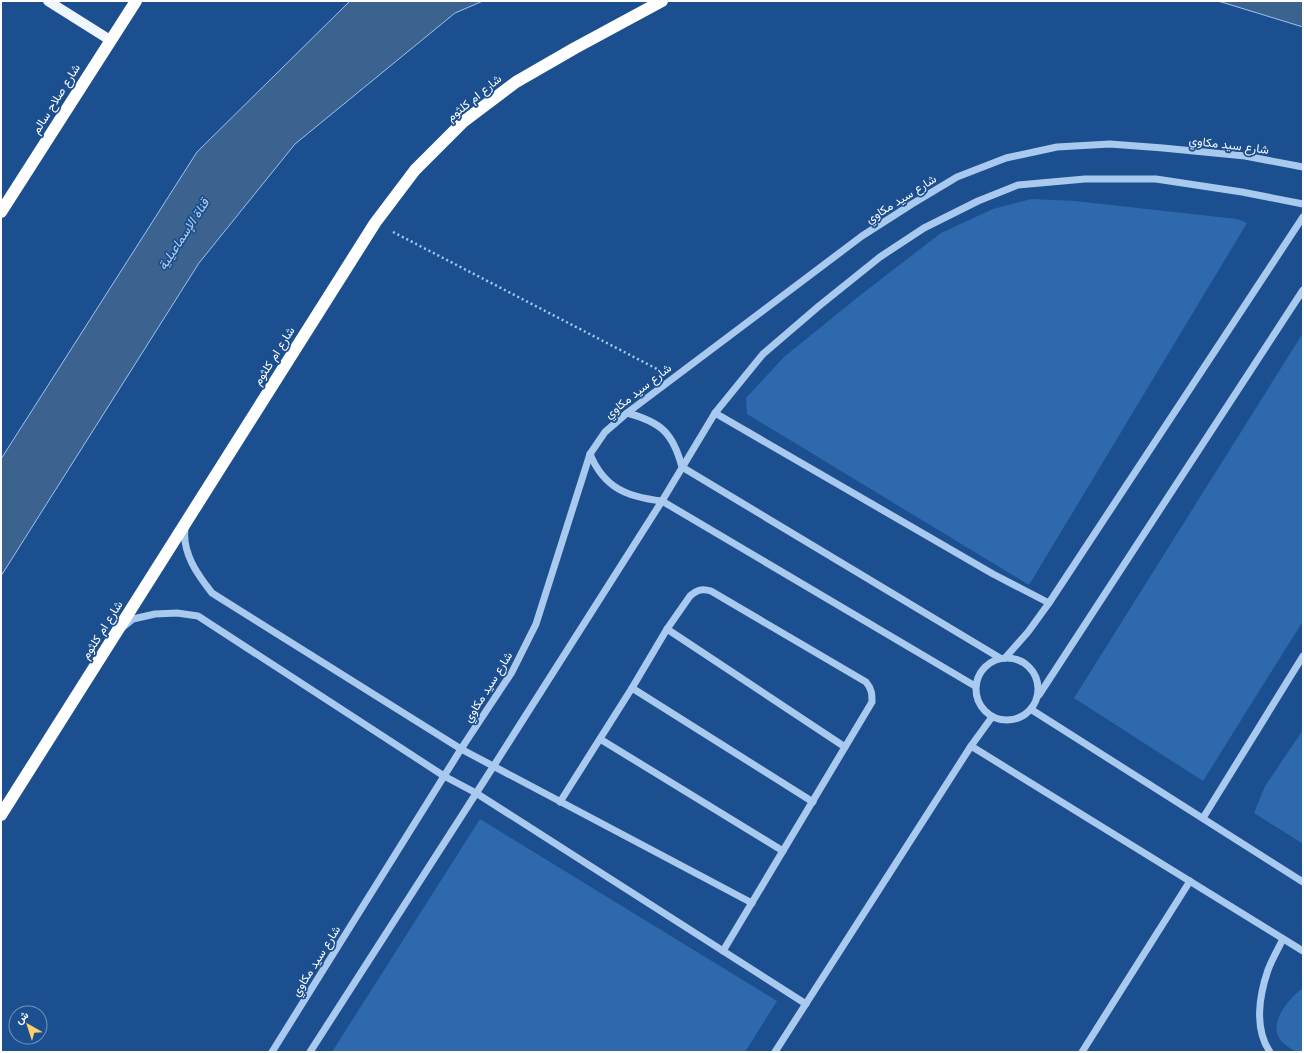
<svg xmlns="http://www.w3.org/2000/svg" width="1304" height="1053" font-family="Helvetica,Vazirmatn,sans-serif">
<rect width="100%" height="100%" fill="#1b4f8f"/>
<g fill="#2e69ad">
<path d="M1031,199L1075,201L1237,219L1247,223L1029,585L747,414L746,398L784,357L863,293L941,233L993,209Z"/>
<path d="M1303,333V621L1203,781L1074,698Z"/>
<path d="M1303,730V844L1254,813L1265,786Z"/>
<path d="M480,819L777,1001L745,1052H332Z"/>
<path d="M1303,988V1052C1295,1052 1292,1050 1286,1045C1263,1030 1287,999 1303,988Z"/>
</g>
<g fill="#3c6290" stroke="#9cc4f0">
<path d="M350,1H483L455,13L295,144L199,263L1,576V459L197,152Z"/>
<path d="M1218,1H1303V27Z"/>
</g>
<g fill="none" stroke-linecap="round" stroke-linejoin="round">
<path stroke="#a9c9ee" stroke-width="2.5" stroke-dasharray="2 3" stroke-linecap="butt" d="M393,232L657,369"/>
<g stroke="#a9c9ee" stroke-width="7">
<path d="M627,413C661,422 673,433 682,467L1000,658"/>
<path d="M715,413L993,574L1049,603"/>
<path d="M590,454C604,488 627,497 662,501L975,686"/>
<path d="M185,528C182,553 197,574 212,593L461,749L752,903"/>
<path d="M123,627L133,619L155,614L177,613L198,616L444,776L476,793L806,1004"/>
<path d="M667,629L845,747"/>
<circle cx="1007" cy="689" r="31"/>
<path d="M1005,658L1028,632L1049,603L1303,217"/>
<path d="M632,688L813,802"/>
<path d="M1039,695L1303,290"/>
<path d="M1032,710L1303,882"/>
<path d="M600,739L783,851"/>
<path d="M971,746L1303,951"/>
<path d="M560,802L632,688L667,629L690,596C697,590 702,588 711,591L866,682C872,689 872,694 872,702L723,951"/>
<path d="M1203,818L1303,656"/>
<path d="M272,1052L461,749L512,672L536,624L590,454L605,432L627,413L862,236L912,204L957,177L1006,158L1057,147L1110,144L1163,148L1245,156L1303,167"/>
<path d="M310,1052L493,767L662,501L715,413L763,354L819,306L880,257L924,228L978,201L1018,185L1085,179H1156L1242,192L1303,204"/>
<path d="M775,1052L971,746L992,717"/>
<path d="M1082,1052L1190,881"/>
<path d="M1270,1052C1254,1029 1259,996 1268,970C1272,959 1278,949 1283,939"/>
</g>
<path stroke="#f0f6ff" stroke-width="10" d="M48,1L110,40"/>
<g stroke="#fff" stroke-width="12">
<path d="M1,212L136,1"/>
<path d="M1,815L375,223L415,170L463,122L516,82L575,48L662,1"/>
</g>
</g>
<g text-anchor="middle" stroke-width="3.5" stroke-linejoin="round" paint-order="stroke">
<g font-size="12" fill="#fff" stroke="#1b4f8f">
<text transform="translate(474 98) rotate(-39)" y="4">شارع ام كلثوم</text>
<text transform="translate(56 99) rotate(-58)" y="4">شارع صلاح سالم</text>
<text transform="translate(1229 145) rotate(7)" y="4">شارع سيد مكاوي</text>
<text transform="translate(901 199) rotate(-32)" y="4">شارع سيد مكاوي</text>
<text transform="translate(274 356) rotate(-58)" y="4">شارع ام كلثوم</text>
<text transform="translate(638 391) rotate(-38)" y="4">شارع سيد مكاوي</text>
<text transform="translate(102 630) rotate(-58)" y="4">شارع ام كلثوم</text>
<text transform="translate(488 687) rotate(-58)" y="4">شارع سيد مكاوي</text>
<text transform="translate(316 961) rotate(-58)" y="4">شارع سيد مكاوي</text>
</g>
<g font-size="13" font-style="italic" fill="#b5d3f5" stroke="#1b4f8f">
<text transform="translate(183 234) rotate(-57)" y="5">قناة الإسماعيلية</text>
</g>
</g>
<rect width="1304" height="1053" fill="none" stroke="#ffffff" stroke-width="4"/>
<g transform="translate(28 1025) rotate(321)"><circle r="19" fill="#1b4f8f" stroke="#7695bc"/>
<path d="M0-3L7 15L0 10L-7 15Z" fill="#ffd166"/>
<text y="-6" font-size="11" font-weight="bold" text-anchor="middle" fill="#ffffff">ش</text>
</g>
</svg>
